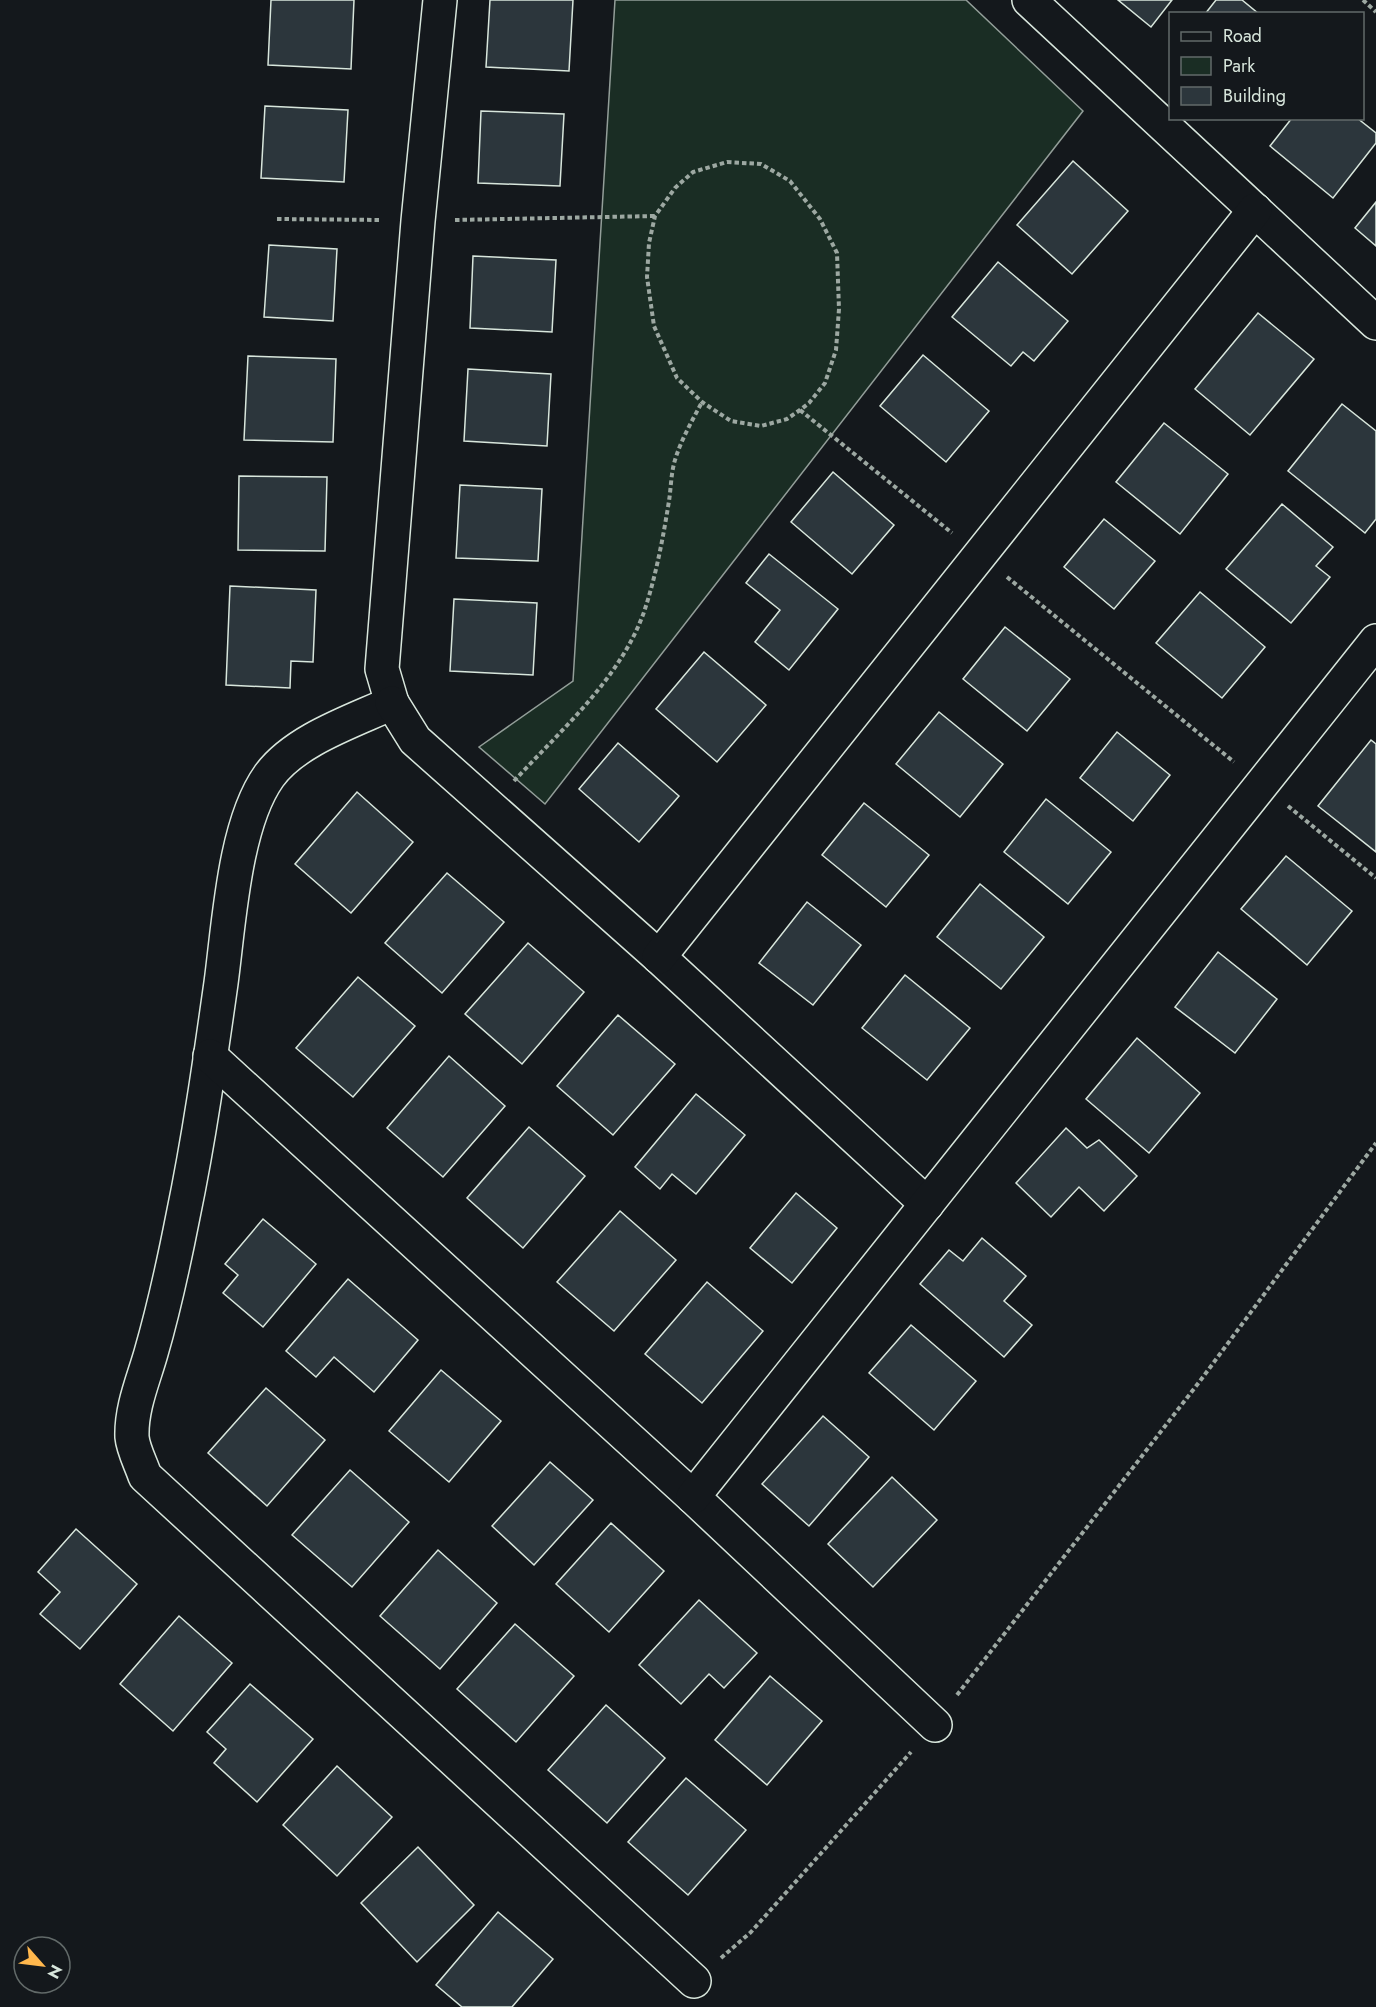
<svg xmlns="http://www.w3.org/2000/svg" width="1376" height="2007" font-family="Jost,sans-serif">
<rect width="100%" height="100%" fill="#14181c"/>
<path fill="#1a2d24" stroke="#939e99" stroke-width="1.5" d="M615,0H966L1083,111L545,804L479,747L573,681Z"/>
<g fill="#2c363c" stroke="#d8e6dc" stroke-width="1.5">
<path d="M271,0H354L351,69L268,65Z"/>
<path d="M490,0H573L569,71L486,67Z"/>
<path d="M1118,0H1172L1151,27Z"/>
<path d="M1216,0H1242L1259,14H1205Z"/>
<path d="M265,106L348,110L344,182L261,178Z"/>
<path d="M481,111L564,114L560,186L478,183Z"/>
<path d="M1292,118H1357L1376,133V143L1333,198L1270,146Z"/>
<path d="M1073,161L1128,211L1072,274L1017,225Z"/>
<path d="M1376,202V246L1355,228Z"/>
<path d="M269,245L337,249L333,321L264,317Z"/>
<path d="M473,256L556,260L552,332L470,328Z"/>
<path d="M998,262L1068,321L1034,361L1023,352L1011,366L952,317Z"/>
<path d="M1258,313L1314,359L1250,435L1195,389Z"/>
<path d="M923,355L989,411L946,462L880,406Z"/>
<path d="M248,356L336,359L333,442L244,440Z"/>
<path d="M468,369L551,374L547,446L464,441Z"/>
<path d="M1342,404L1376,431V519L1365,533L1288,471Z"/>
<path d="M1164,423L1228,474L1180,534L1116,482Z"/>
<path d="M833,472L894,525L852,574L791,522Z"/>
<path d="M239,476L327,477L325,551L238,550Z"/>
<path d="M460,485L542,489L538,561L456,558Z"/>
<path d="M1282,504L1333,547L1316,566L1330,577L1291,623L1226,569Z"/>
<path d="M1104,519L1155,561L1114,609L1064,567Z"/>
<path d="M769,554L838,609L789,670L755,642L780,610L746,583Z"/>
<path d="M230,586L316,590L313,662L291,661L290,688L226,685Z"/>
<path d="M1200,592L1265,647L1222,698L1156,643Z"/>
<path d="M454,599L537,603L533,675L450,671Z"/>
<path d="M1005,627L1070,679L1027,731L963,679Z"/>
<path d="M704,652L766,705L717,762L656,709Z"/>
<path d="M939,712L1003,764L960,817L896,764Z"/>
<path d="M1117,732L1170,775L1133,821L1080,778Z"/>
<path d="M1371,740L1376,744V852L1318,806Z"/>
<path d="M618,743L679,796L639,842L579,789Z"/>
<path d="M357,792L413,842L351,913L295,864Z"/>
<path d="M1046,799L1111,852L1068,904L1004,852Z"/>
<path d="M864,803L929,855L886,907L822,855Z"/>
<path d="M1286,856L1352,911L1307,965L1241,909Z"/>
<path d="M447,873L504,922L442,993L385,943Z"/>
<path d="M980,884L1044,937L1001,989L937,937Z"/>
<path d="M807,902L861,945L813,1005L759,963Z"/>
<path d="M528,943L584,992L522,1064L465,1014Z"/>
<path d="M1218,952L1277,999L1235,1053L1175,1007Z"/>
<path d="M905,975L970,1028L927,1080L862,1028Z"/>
<path d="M358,977L415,1026L353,1097L296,1048Z"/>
<path d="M618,1015L675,1064L613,1135L557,1086Z"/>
<path d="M1137,1038L1200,1093L1149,1153L1086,1099Z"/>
<path d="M449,1056L505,1106L443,1177L387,1128Z"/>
<path d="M696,1094L745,1135L696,1194L672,1174L660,1189L635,1167Z"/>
<path d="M529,1127L585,1176L523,1248L467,1198Z"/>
<path d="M1066,1128L1087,1148L1099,1140L1137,1176L1104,1211L1079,1187L1051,1217L1016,1183Z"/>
<path d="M796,1193L837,1228L792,1283L750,1248Z"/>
<path d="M620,1211L676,1260L614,1331L557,1282Z"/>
<path d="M263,1219L316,1264L263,1327L223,1293L238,1275L225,1264Z"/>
<path d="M982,1238L1026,1276L1004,1301L1032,1325L1004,1357L920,1284L949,1250L963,1261Z"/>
<path d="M348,1279L418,1340L374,1392L334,1357L316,1377L286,1351Z"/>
<path d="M707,1282L763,1331L702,1403L645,1354Z"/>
<path d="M911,1325L976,1381L934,1430L869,1373Z"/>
<path d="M441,1370L501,1421L449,1482L389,1431Z"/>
<path d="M266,1388L325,1440L267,1506L208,1453Z"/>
<path d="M823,1416L869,1457L809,1526L762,1484Z"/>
<path d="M550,1462L593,1500L534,1565L492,1526Z"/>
<path d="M350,1470L409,1522L352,1587L292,1535Z"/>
<path d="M892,1477L937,1520L873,1587L828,1544Z"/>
<path d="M611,1523L664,1571L609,1632L556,1584Z"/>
<path d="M76,1529L137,1584L80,1649L40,1614L60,1592L38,1572Z"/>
<path d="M438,1550L497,1603L440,1669L380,1616Z"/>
<path d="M699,1600L757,1653L724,1688L709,1674L681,1704L639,1665Z"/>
<path d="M179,1616L232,1663L173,1731L120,1684Z"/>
<path d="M515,1624L574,1676L516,1742L457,1689Z"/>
<path d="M770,1676L822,1721L767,1785L715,1740Z"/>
<path d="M250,1684L313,1739L257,1802L214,1763L226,1749L207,1732Z"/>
<path d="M606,1705L665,1758L607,1823L548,1770Z"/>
<path d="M337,1766L392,1817L337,1876L283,1825Z"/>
<path d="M686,1778L746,1830L688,1895L628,1842Z"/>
<path d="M418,1847L474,1905L417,1962L361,1903Z"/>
<path d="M498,1912L553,1959L512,2007H462L436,1985Z"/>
</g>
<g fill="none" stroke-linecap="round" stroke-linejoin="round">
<g stroke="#d8e6dc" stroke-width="36">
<g id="minor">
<path d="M440,0L418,221L382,669L392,703C353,721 295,740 269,776C234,825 229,924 221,983C210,1061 199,1139 183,1216C174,1262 164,1308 151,1353C143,1381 131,1408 132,1437C133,1449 141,1464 145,1476L694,1981"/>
<path d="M1029,0L1376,323"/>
<path d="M392,703L415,740L659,957L927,1204"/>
<path d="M659,957L1255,210"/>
<path d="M210,1056L693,1497L935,1725"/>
<path d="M693,1497L1376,641"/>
</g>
</g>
<g stroke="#9da8a2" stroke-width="4" stroke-dasharray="4.5 3" stroke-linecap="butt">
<path d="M1363,0L1376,12"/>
<path d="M727,162L761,164L790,181L820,219L837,253L839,309L836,350L825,383L809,403L800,410L787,419L761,426L731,421L702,402L677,378L654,326L647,277L649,243L655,216L675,188L693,172Z"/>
<path d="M277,219L381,220"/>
<path d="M455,220L655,216"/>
<path d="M800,410L952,533"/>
<path d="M1007,577L1234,762"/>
<path d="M514,781C561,730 620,679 644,612C656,576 663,538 669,501C671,488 671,473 675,460C681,440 692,421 702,402"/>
<path d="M1288,806L1376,878"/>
<path d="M957,1695L1200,1381L1376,1143"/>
<path d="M721,1958L751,1932L911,1752"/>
</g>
<use href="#minor" stroke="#14181c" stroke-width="33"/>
</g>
<rect x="1169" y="12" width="195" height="108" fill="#14181c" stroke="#626a69" stroke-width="1.5"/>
<rect x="1181" y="32" width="30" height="9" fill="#14181c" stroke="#626a69" stroke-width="1.5"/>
<text x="1223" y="42" font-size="18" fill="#d8e6dc">Road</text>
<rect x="1181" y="57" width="30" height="18" fill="#1a2d24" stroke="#626a69" stroke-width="1.5"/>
<text x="1223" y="72" font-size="18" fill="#d8e6dc">Park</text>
<rect x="1181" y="87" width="30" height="18" fill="#2c363c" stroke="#626a69" stroke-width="1.5"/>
<text x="1223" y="102" font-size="18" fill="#d8e6dc">Building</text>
<g transform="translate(42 1965) rotate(118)"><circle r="28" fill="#14181c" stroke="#626a69" stroke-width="1.5"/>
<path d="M0-4.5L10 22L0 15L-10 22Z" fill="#ffb74d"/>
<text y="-9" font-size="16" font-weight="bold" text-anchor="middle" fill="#d8e6dc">N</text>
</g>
</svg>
